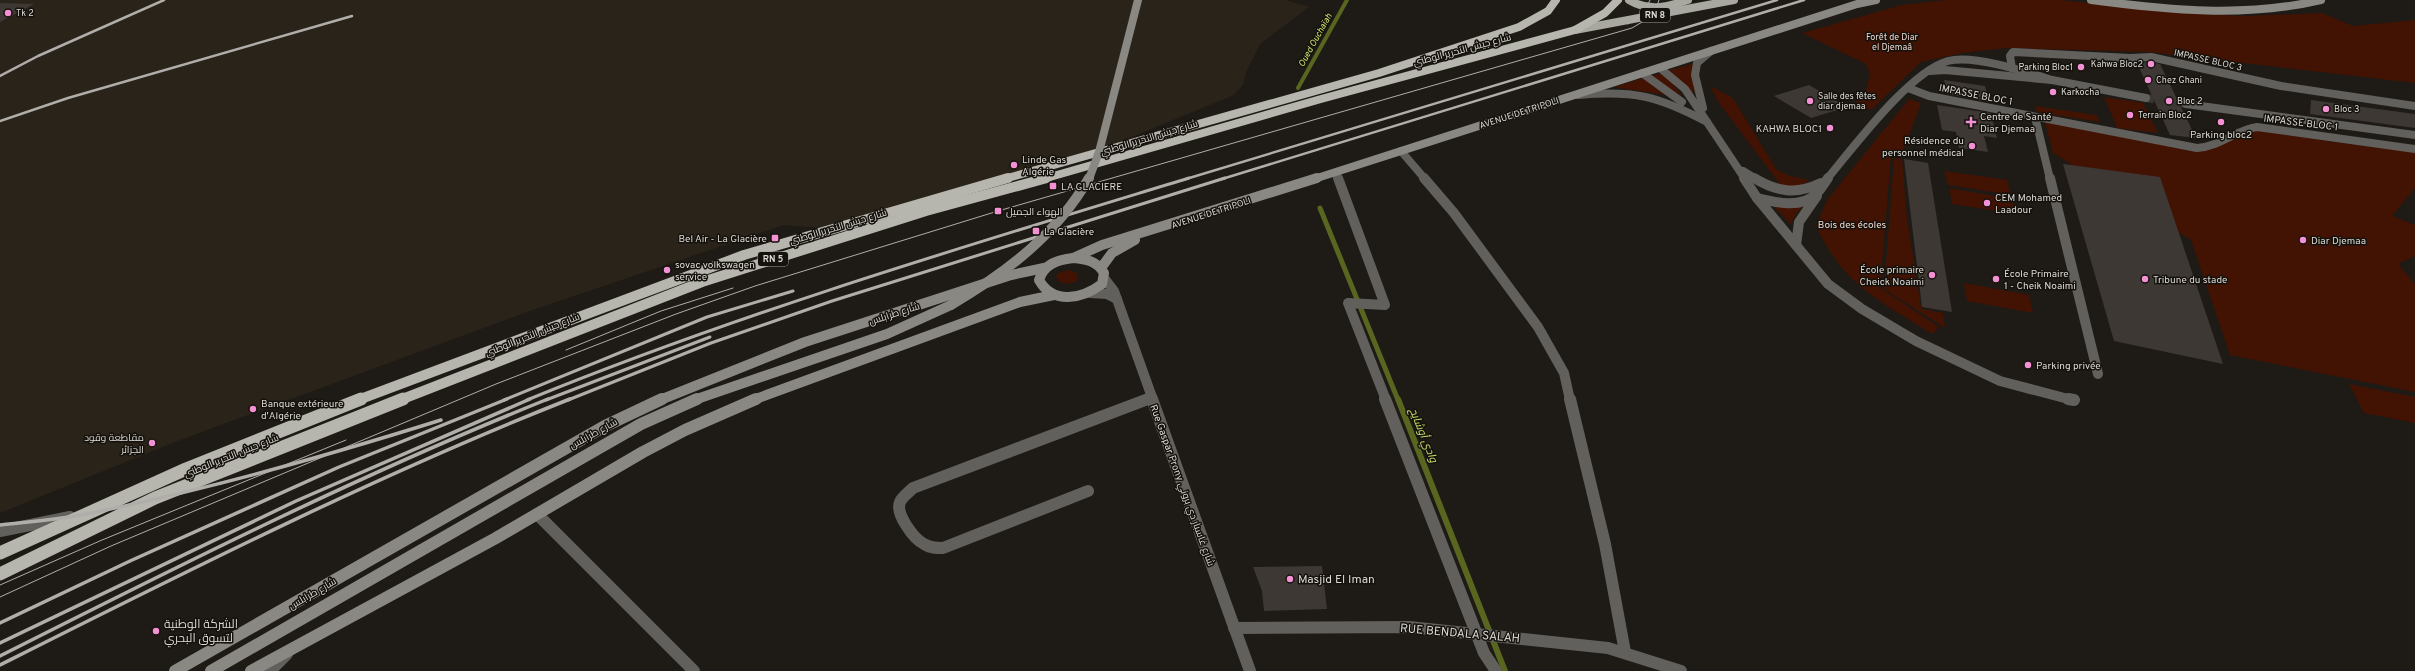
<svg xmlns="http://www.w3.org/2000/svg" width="2415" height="671" font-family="Overpass,Cairo,sans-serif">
<rect width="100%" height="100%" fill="#1e1a15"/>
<path fill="#2a2319" d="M0,0H1286L1309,7L1260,44L1246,72L1243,85L1234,95L1093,153L833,229L784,225L524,313L175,442L0,513Z"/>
<g fill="#421303">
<path d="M1946,0H2061L2176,13L2244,16L2322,13L2353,26L2415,20V83L2149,52L2006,48L1962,53L1921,62L1871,110L1856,103L1865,94L1870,74L1866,64L1802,33L1902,5Z"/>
<path d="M1693,64V93L1669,70Z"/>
<path d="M1664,73L1683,97L1651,76Z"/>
<path d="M1644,78L1666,95L1614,87Z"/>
<path d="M1710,86L1733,98L1776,169L1790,176L1809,180L1802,185L1782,187L1719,103Z"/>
<path d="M2104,97L2143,103L2158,133L2117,128Z"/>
<path d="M1909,99L1921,103L1901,157L1891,156L1880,288L1939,327L1932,334C1880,301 1843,285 1816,226L1827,200Z"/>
<path d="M2035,106L2096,115L2100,122L2037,112Z"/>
<path d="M2044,119L2208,149L2254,128L2333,142L2415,152V188L2392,216L2415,225V256L2398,264L2415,284V392L2230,355L2191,240L2053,153Z"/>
<path d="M1894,158L1902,159L1907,219L1921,307L1922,309L1943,313L1945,328L1884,289Z"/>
<path d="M1944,171L2007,180L2011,195L1948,185Z"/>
<path d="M1949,188L2012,199L2016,214L1952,204Z"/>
<path d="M1771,204H1807L1797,212L1791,224Z"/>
<path d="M1070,270L1078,274L1077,281L1068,284L1058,281L1056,276L1060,272Z"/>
<path d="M1964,283L2029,295L2033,313L1967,301Z"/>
<path d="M2349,384L2415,397V423L2364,413Z"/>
</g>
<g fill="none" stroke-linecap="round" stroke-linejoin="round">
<path stroke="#586620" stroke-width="4" d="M1298,88L1347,0"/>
<path stroke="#586620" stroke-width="5" d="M1320,208L1398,400"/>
<path stroke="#586620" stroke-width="6" d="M1398,399L1505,671"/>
</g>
<g fill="#3e3834">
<path d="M0,3L34,4L0,22Z"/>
<path d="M2150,62L2160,64L2196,138L2170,135L2137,63Z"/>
<path d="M1944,80L1985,86L1989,102L1948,94Z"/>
<path d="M1809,85L1847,107L1811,118L1774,96Z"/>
<path d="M2311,100L2415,114V128L2310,114Z"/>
<path d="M1937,105L1991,113L1997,138L1984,136L1988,152L1959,148L1956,132L1942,130Z"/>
<path d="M1904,159L1928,163L1952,312L1922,307Z"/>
<path d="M2063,164L2160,177L2223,364L2114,341Z"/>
<path d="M1322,566L1327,609L1264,611L1262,591L1253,567Z"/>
</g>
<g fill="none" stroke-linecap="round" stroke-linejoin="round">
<path stroke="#3a3732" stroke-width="8" stroke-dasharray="8 4" stroke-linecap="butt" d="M2146,98L2186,104"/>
<g stroke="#61605d" stroke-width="8">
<path d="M1660,68L1685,89L1745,179"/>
<path d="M2012,68L2010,56L2013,52L2130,58L2151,57L2281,86L2415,106"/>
<path d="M1930,71L1945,70L2052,80L2146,98"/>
<path d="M1642,73L1682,102"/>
<path d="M1908,88L1929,96L2197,148C2220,147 2235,130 2257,127L2415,149"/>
<path d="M1578,95C1634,90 1658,96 1707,122"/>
<path d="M2186,104L2415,135"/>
<path d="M1703,108L1695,75L1697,63L1711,51"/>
<path d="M2035,117L2050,179"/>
<path d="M1401,151L1425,179"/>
<path d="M1743,171L1756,179"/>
<path d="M1336,173L1338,179"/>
<path d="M1827,179C1853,148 1910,71 1948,61C1973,54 2027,72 2052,80"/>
</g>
<g stroke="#61605d" stroke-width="10">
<path d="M1338,178L1385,305L1348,303L1386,400"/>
<path d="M1424,178L1454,213L1538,327L1564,373L1570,400"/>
<path d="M1744,178L1757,198L1828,284L1862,309L1916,341L2000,381L2072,400"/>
<path d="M1754,178C1777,192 1796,195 1821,183"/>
<path d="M2050,178L2098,374"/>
<path d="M1757,198C1774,202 1800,209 1815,195C1820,191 1824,184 1828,178"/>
<path d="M1796,245L1799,222L1817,196"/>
<path d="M1145,400L1152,397"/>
</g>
<g stroke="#61605d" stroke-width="12">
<path d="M1385,399L1484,653L1496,671"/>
<path d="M1570,399L1605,544L1625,652"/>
<path d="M2068,399L2074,400"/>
<path d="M1088,491L943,548C936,548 930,548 924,544C914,539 895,514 900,502C902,497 909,492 913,488L1148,399"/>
<path d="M537,514L694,671"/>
<path d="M1234,628L1409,627L1608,648L1681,671"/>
<path d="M270,671L287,654"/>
</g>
<g stroke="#61605d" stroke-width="10">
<path d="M1104,278L1114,291L1153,400"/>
<path d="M1090,293L1107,294L1117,299"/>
</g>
<g stroke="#61605d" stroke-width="12">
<path d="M1152,399L1250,671"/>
<path d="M0,531L70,517"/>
</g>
<g stroke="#898883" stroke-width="8">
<path d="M2091,0C2168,10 2244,18 2321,0"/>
<path d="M1314,179L1857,4L1876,0"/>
</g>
<g stroke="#898883" stroke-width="10">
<path d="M1073,258L1102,245L1317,178"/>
<path d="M1073,258C1086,259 1097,261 1104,273L1102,284C1082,299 1053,305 1039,280C1044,264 1057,260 1073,258Z"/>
<path d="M1101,268L1112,253L1135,240"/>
<path d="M660,400L805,342L1011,275L1044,268"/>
<path d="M694,400L887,334L951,305"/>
<path d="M753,400L1020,302L1054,295"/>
</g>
<g stroke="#898883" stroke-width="12">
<path d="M175,671L605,426L662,399"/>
<path d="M211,671L641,424L697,399"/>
<path d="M251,671L496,538L643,452L685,430L756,399"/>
</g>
<g stroke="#a8a7a0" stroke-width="8">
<path d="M1629,0C1649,12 1667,7 1688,0"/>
<path d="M1575,30L1734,0"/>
</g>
<g stroke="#b6b5ae" stroke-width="8">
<path d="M1004,179L1379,73L1519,27L1548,11L1556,0"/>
<path d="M1043,179L1321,99L1575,30L1605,13L1618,0"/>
</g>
<g stroke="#b6b5ae" stroke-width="10">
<path d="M358,400L744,255L1008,178"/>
<path d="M400,400L702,282L926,211L1047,178"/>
</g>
<g stroke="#b6b5ae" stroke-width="13">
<path d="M0,553L186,469L361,399"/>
<path d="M0,574L155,498L403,399"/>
</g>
<g stroke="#b0aeaa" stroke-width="1">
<path d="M1628,24L1643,14L1650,0"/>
<path d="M566,350L661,311L733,288"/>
<path d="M0,585L102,540L346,440"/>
<path d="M0,597L111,546L496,384L676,314L755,286L998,211L1632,28L1654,15L1659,0"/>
</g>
<g stroke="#b0aeaa" stroke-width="2.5">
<path d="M0,76L38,56L164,0"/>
<path d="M0,121L68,98L352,16"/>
<path d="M1186,179L1777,0"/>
<path d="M1222,179L1804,0"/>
</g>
<g stroke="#b0aeaa" stroke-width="3">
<path d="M504,400L707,317L793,291"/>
<path d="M527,400C743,312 966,246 1189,178"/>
<path d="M546,400L710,337"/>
<path d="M568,400L711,343L832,301L1225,178"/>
</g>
<g stroke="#b0aeaa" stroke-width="3.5">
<path d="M0,525C27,522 55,520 81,515C203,491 323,457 441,420"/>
<path d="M0,623L130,561L339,467L507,399"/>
<path d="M0,643L296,501L530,399"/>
<path d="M0,656C180,565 361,474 548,399"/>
<path d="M0,665C187,571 375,476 570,399"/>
</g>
<path stroke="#898883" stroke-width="8" d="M1089,179L1099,152L1138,0"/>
<path stroke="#898883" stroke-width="10" d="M951,305C1007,272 1056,235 1089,178"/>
</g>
<g fill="#f491d4" stroke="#15110c" stroke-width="1.5">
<circle cx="8" cy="13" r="4"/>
<circle cx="2151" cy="64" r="4"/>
<circle cx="2081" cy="67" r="4"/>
<circle cx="2148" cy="80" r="4"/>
<circle cx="2053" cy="92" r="4"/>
<circle cx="1810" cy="101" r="4"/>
<circle cx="2169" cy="101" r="4"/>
<circle cx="2326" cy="109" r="4"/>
<circle cx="2130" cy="115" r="4"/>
<path d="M1969 116h4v4h4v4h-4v4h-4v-4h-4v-4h4z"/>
<circle cx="2221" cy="122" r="4"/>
<circle cx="1830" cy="128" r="4"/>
<circle cx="1972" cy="146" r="4"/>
<circle cx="1014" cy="165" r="4"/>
<rect x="1049" y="182" width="8" height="8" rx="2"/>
<circle cx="1987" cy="203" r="4"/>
<rect x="994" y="207" width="8" height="8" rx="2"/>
<rect x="1032" y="227" width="8" height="8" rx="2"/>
<rect x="771" y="234" width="8" height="8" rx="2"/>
<circle cx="2303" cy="240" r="4"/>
<circle cx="667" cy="270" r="4"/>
<circle cx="1932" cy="275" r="4"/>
<circle cx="1996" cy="279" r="4"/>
<circle cx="2145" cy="279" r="4"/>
<circle cx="2028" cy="365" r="4"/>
<circle cx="253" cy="409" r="4"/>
<circle cx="152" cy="443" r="4"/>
<circle cx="1290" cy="579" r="4"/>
<circle cx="156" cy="631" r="4"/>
</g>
<g text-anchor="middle" stroke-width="3" stroke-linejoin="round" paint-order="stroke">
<g font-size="9" fill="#dbd9d5" stroke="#15110c" text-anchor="start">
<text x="16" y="16">Tk 2</text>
<text x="2143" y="67" text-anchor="end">Kahwa Bloc2</text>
<text x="2073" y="70" text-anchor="end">Parking Bloc1</text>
<text x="2156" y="83">Chez Ghani</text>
<text x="2061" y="95">Karkocha</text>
<text x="1818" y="99">Salle des fêtes<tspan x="1818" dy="10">diar djemaa</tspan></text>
<text x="2177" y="104">Bloc 2</text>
<text x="2334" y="112">Bloc 3</text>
<text x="2138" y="118">Terrain Bloc2</text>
</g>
<g fill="#15110c" stroke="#a09d99" stroke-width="1">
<rect x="1640" y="8" width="30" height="14" rx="3"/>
<rect x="758" y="252" width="30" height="14" rx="3"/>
</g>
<g font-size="9" font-weight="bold" fill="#dbd9d5">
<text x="1655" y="18">RN 8</text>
<text x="773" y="262">RN 5</text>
</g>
<g font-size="9" fill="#eed5cd" stroke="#15110c">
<text x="1892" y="40">Forêt de Diar<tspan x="1892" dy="10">el Djemaâ</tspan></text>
</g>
<g font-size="9" font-style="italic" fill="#cbe46c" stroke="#15110c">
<text transform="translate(1315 40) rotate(-61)" y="3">Oued Ouchaïah</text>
</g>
<g font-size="9" fill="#dbd9d5" stroke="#15110c">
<text transform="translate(2208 60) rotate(13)" y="3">IMPASSE BLOC 3</text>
<text transform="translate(1519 113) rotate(-18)" y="3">AVENUE DE TRIPOLI</text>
<text transform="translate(1211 213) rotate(-18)" y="3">AVENUE DE TRIPOLI</text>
</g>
<g font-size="10" fill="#dbd9d5" stroke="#15110c">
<text transform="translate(1462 49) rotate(-15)" y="4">شارع جيش التحرير الوطني</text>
<text transform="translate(1976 94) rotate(11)" y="4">IMPASSE BLOC 1</text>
<text transform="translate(2301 122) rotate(7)" y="4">IMPASSE BLOC 1</text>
<text transform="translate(1149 137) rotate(-17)" y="4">شارع جيش التحرير الوطني</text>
<text transform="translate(838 226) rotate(-17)" y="4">شارع جيش التحرير الوطني</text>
<text transform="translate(894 313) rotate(-18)" y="4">شارع طرابلس</text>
<text transform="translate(532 334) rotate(-22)" y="4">شارع جيش التحرير الوطني</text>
<text transform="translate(593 433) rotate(-29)" y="4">شارع طرابلس</text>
<text transform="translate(231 455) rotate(-22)" y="4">شارع جيش التحرير الوطني</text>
<text transform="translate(1183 485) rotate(70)" y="4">Rue Gaspar Prony شارع غاسبار دي بروني</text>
<text transform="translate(312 593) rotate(-30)" y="4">شارع طرابلس</text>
</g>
<g font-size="10" fill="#dbd9d5" stroke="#15110c" text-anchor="start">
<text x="1980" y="120">Centre de Santé<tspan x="1980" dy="12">Diar Djemaa</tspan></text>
<text x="1822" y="132" text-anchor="end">KAHWA BLOC1</text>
<text x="2221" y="138" text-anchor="middle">Parking bloc2</text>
<text x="1964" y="144" text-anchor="end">Résidence du<tspan x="1964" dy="12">personnel médical</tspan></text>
<text x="1022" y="163">Linde Gas<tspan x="1022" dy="12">Algérie</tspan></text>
<text x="1061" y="190">LA GLACIERE</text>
<text x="1995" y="201">CEM Mohamed<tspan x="1995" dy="12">Laadour</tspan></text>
<text x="1006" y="215">الهواء الجميل</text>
<text x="1044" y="235">La Glacière</text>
<text x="767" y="242" text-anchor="end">Bel Air - La Glacière</text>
<text x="2311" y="244">Diar Djemaa</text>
<text x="675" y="268">sovac volkswagen<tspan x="675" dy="12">service</tspan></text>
<text x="1924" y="273" text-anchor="end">École primaire<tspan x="1924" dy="12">Cheick Noaimi</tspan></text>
<text x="2004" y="277">École Primaire<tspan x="2004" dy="12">1 - Cheik Noaimi</tspan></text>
<text x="2153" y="283">Tribune du stade</text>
<text x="2036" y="369">Parking privée</text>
<text x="261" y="407">Banque extérieure<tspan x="261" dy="12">d'Algérie</tspan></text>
<text x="144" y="441" text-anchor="end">مقاطعة وقود<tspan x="144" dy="12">الجزائر</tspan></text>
</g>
<g font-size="10" fill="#eed5cd" stroke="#15110c">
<text x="1852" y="228">Bois des écoles</text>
</g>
<g font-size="11" font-style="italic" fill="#cbe46c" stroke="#15110c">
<text transform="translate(1424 435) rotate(68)" y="4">وادي أوشايح</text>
</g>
<g font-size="12" fill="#dbd9d5" stroke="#15110c" text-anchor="start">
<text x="1298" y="583">Masjid El Iman</text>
<text x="164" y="628">الشركة الوطنية<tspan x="164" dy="14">لتسوق البحري</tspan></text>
</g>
<g font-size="12" fill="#dbd9d5" stroke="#15110c">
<text transform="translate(1460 633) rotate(5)" y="4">RUE BENDALA SALAH</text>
</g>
</g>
</svg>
